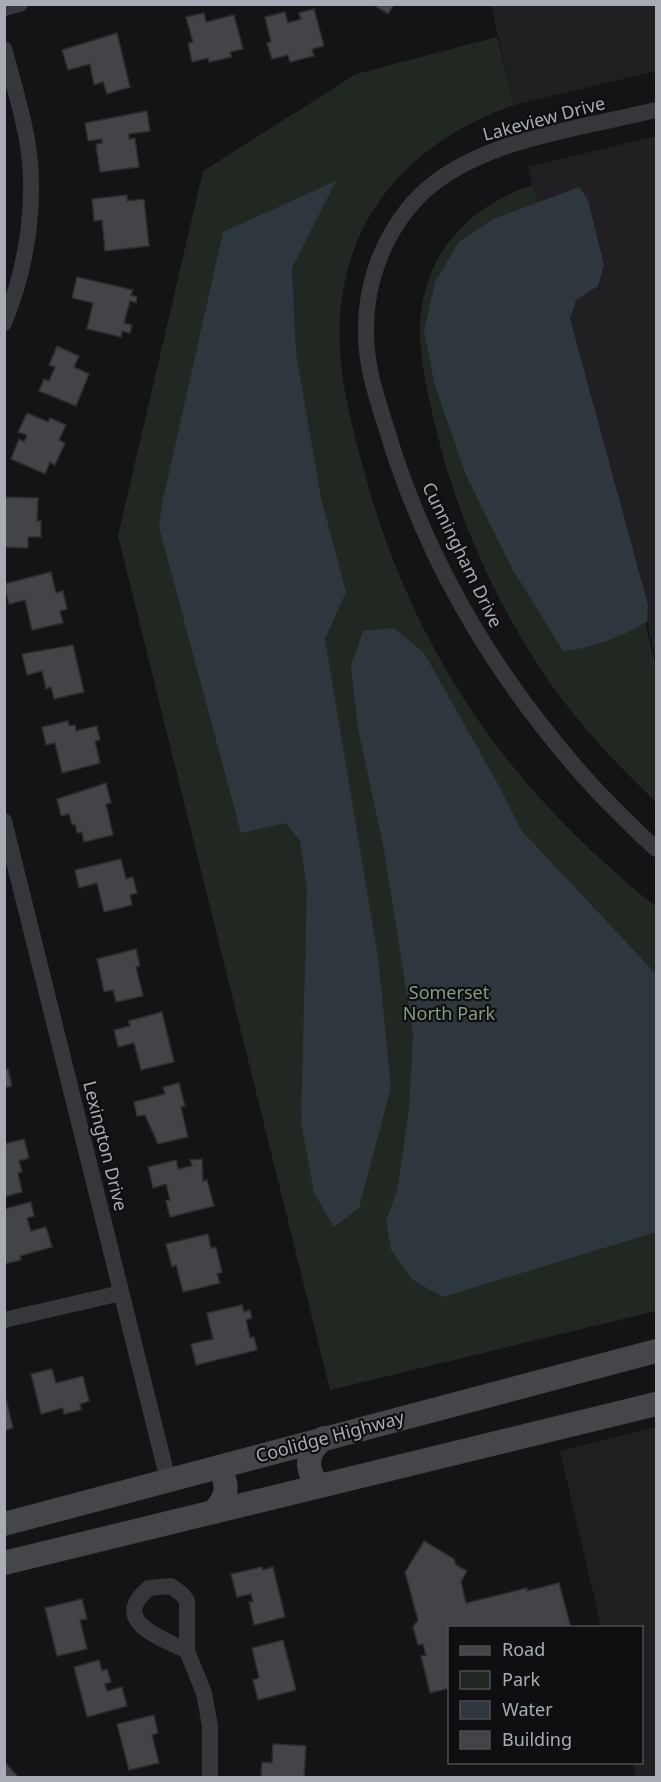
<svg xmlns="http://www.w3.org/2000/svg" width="661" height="1782" font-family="'Noto Sans',sans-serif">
<rect width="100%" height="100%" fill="#141416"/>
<g fill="#202022">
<path d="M491,5H656V71L514,105Z"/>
<path d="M656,136V659L528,167Z"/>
<path d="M656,1427V1777H636L633,1763L642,1762V1628L601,1627L560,1451Z"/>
</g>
<g fill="#212821">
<path d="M497,37L514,105C402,144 333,229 340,351C342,389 353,430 363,467C388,563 430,654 488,734C536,800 593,856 656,907V1311L330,1390L118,536L203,171L356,74Z"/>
<path d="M533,185L656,666V802C613,761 571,716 538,665C487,586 451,500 431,408C423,371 415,332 424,296C436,240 480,202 533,185Z"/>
</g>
<g fill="#2e373d">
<path d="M336,181L292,268L296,353L321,498L346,592L325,639L378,957L391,1087L359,1208L334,1227L314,1193L301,1121L307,889L300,841L286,823L241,833L159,527L162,504L223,232Z"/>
<path d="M579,187L588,200L604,265L598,286L576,300L570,319L648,605L647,622C623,636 590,649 563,651L512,568L466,475L435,386L424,331L435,282L459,242L493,219Z"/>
<path d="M394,628L424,653L499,786L521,830L656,974V1232L443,1297L413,1280L391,1250L386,1221L397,1191L409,1110L413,1033L384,850L358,728L351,665L363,631Z"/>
</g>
<g fill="#434448" stroke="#2e2e31" stroke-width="1.5">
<path d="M372,4H394L388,14Z"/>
<path d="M314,9L324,46L312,49L314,56L290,62L288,55L272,59L267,43L271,42L265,17L285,12L288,23L301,19L299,13Z"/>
<path d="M204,13L206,22L234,15L243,49L230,52L232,57L209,62L208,58L192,62L188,43L193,42L186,17Z"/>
<path d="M117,33L130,87L107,94L103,82L94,85L90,64L68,70L62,50Z"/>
<path d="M147,111L150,131L129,134V139L135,138L139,167L100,172L96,144L102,143V139L88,141L85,123Z"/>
<path d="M127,195V201L144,199L149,246L105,251L102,220L94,221L92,199Z"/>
<path d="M77,277L133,290L131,295L137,297L136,303L130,301L124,323L132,325L130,333L122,331L121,337L87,329L93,303L72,298Z"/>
<path d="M57,346L79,356L74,367L89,374L76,406L39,391L44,379L49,381L55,367L49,365Z"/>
<path d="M27,413L48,422L50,418L66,425L59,440L65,443L55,465L50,462L45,474L11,459L19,439L24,442L27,435L18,432Z"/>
<path d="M4,497L38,498L37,521H41V537H28V548L4,547Z"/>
<path d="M51,572L56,593L63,591L67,609L60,611L63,623L32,630L25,600L9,604L4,584Z"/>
<path d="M73,645L84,692L54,699L51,687L46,689L42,671L27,675L22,654Z"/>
<path d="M68,721L69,726L75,725L76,731L97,726L100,740L95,741L100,763L62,773L55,743L46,745L42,727Z"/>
<path d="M106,783L111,803L106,804L113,835L84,842L82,832L77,833L75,824L72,825L69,814L61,816L57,799Z"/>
<path d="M121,859L126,879L133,877L137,893L130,895L132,905L104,912L97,883L79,888L75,870Z"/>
<path d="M136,949L140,966L136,967L143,996L116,1002L113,990L104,992L97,959Z"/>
<path d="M162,1012L174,1062L141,1070L134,1043L118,1047L114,1030L130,1026L128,1021Z"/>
<path d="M8,1069L12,1086L4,1088V1070Z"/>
<path d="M179,1083L185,1106L181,1107L188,1137L158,1144L145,1115L137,1116L134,1102L165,1094L163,1087Z"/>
<path d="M24,1139L29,1158L19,1161L22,1172L18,1173L22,1192L4,1197V1144Z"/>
<path d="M202,1159L203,1181L207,1180L214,1206L170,1217L166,1201L170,1200L166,1184L153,1188L148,1167L176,1160L178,1169L192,1166L190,1160Z"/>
<path d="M31,1202L34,1216L27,1218L31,1231L46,1227L52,1247L20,1256L21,1260L4,1264V1209Z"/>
<path d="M208,1234L211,1248L216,1247L222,1272L217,1274L220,1283L183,1292L176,1265L172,1267L166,1244Z"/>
<path d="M242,1305L244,1312L250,1310L252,1318L246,1320L250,1338L254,1337L257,1350L196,1365L191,1344L213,1339L207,1313Z"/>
<path d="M52,1369L56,1383L83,1376L89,1401L80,1404L81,1410L64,1414L63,1408L41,1414L31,1374Z"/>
<path d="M6,1399L13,1428L4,1431V1400Z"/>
<path d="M424,1541L454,1559L456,1565L467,1571L461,1582L466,1603L527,1588V1591L559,1583L571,1628H450V1688L430,1693L421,1656L426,1655L423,1644L418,1645L413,1627L418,1620L405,1572Z"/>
<path d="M262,1567L263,1570L273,1567L285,1617L254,1625L249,1602H253L251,1594L237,1597L231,1574Z"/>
<path d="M82,1599L87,1619L80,1620L87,1649L57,1656L45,1608Z"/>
<path d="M283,1640L296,1690L258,1700L253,1680L259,1678L252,1648Z"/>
<path d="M99,1660L102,1671L107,1669L111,1682L105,1684L107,1691L122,1687L127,1706L87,1717L74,1667Z"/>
<path d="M154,1715L158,1733L152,1735L159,1763L129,1770L117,1724Z"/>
<path d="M273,1744L306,1746L304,1778H261L262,1762L272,1763Z"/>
<path d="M4,1761L19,1778H4Z"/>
</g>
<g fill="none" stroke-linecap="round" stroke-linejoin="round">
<g stroke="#35373a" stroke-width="16">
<path d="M4,8L20,4"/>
<path d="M4,49C12,77 20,105 26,134C38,195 28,265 4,323"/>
<path d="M656,110C583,128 487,138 428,188C387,224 365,279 366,333C366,366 376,396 386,427C422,549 486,661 568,758C595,791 625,820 656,849"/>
<path d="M4,821L168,1480"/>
<path d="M4,1320L121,1293"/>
<path d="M187,1651C163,1638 108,1622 149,1588L171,1586L183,1595L187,1601V1651L204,1693L210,1726V1778"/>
</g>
<g stroke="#44464a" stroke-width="24">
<path d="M319,1486C304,1468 306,1452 324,1438"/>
<path d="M213,1512C228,1497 229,1485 219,1467"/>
<path d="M4,1524L656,1351"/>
<path d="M4,1563L656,1404"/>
</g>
</g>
<g text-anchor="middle" stroke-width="4.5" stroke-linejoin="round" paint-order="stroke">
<g font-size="18" fill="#a7acb5" stroke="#0f0f11">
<text transform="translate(544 119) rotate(-15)" y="6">Lakeview Drive</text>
<text transform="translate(462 555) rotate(64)" y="6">Cunningham Drive</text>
<text transform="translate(105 1146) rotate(76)" y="6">Lexington Drive</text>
<text transform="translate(330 1437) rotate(-15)" y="6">Coolidge Highway</text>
</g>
<g font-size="18" fill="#809e7f" stroke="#0f0f11">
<text x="449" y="999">Somerset<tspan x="449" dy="21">North Park</tspan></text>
</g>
</g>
<rect width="661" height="1782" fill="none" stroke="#a7acb5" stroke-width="12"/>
<rect x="448" y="1626" width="195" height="138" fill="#0f0f11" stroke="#4c4e53" stroke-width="1.5"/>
<rect x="460" y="1646" width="30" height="9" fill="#44464a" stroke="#4c4e53" stroke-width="1.5"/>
<text x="502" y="1656" font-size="18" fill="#a7acb5">Road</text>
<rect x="460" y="1671" width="30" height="18" fill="#212821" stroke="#4c4e53" stroke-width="1.5"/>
<text x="502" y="1686" font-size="18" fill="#a7acb5">Park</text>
<rect x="460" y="1701" width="30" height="18" fill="#2e373d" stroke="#4c4e53" stroke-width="1.5"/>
<text x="502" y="1716" font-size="18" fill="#a7acb5">Water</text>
<rect x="460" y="1731" width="30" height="18" fill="#434448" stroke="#4c4e53" stroke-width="1.5"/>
<text x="502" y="1746" font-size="18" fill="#a7acb5">Building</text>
</svg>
